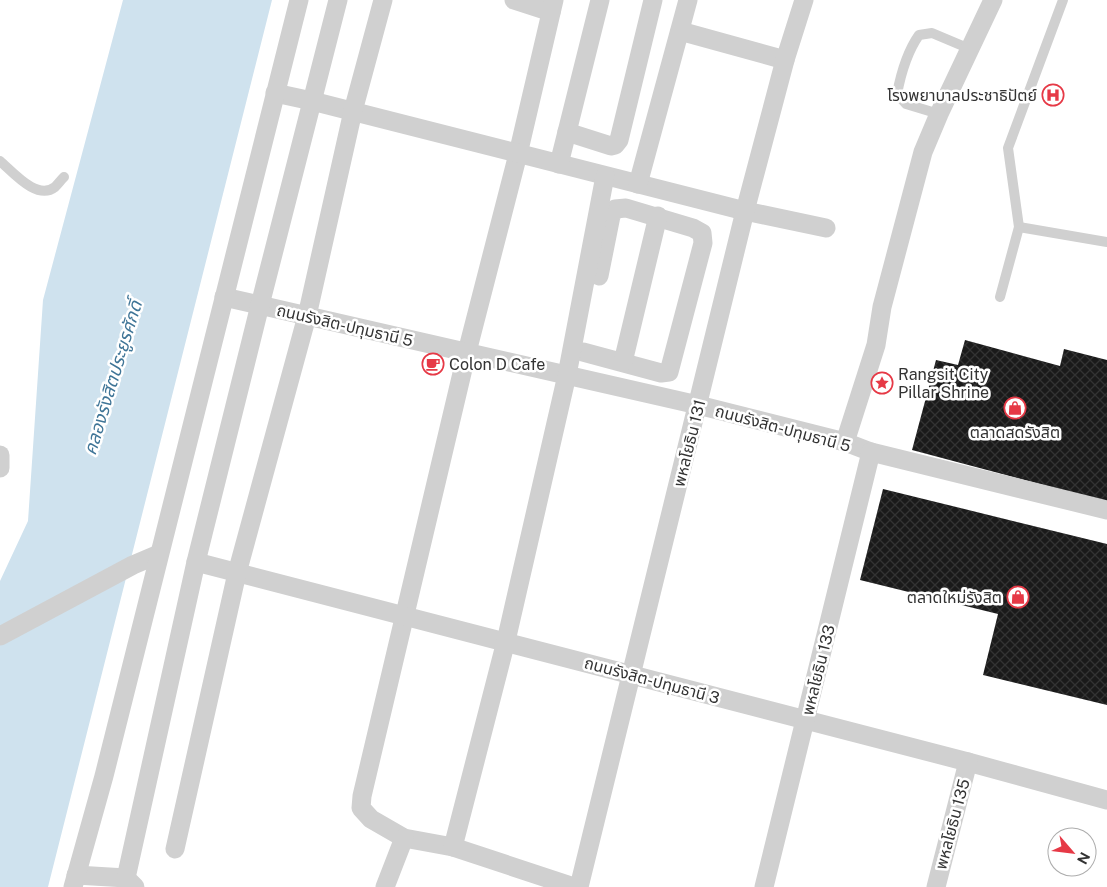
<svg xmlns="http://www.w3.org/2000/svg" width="1107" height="887" font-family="'Public Sans','Noto Sans Thai',sans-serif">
<defs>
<pattern id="building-cross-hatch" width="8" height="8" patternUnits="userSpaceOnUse" patternTransform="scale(1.25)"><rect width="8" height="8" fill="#1a1a1a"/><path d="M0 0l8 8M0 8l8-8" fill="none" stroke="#333"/></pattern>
</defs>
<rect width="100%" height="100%" fill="#fff"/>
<path fill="#cfe2ee" d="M123,0H272L48,887H0V581L28,521L43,300Z"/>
<g fill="url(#building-cross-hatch)">
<path d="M965,340L1060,366L1064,349L1107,360V502L912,450L936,360L958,365Z"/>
<path d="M883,489L1107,544V705L983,675L998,614L860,580Z"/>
</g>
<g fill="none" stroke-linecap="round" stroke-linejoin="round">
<g stroke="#d0d0d0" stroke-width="10">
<path d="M939,114L906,104L897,94C901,73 907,52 919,35L932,33L970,49"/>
<path d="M0,161C13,172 37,201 55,187C58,184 61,180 64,177"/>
<path d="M1019,227L1107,242"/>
<path d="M1000,297L1019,227L1008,148L1063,0"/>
</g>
<g stroke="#d0d0d0" stroke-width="19">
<path d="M514,0L551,12"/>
<path d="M554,0L518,154L467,352L362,796L361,808L371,819L404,838L453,847L574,887"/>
<path d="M680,31L785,60"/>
<path d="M275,93L312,101L745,211L826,228"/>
<path d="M567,132L611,146L615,145L619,140L653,0"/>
<path d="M559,164L600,0"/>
<path d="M638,184L688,0"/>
<path d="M224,297L698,405L845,442L871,452L1107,510"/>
<path d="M583,352L661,373L669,372L703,243L702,233L693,228L626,208L615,209L611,216L599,276"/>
<path d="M623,362L658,216"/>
<path d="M845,442L876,345L882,307L923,152L939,114L993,0"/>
<path d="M0,455V468"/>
<path d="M196,562L968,762L1107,800"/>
<path d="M0,636L133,565L159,554"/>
<path d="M453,847L506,641L567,375L605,176"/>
<path d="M175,849L237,573L307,316L353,111L383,0"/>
<path d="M76,875L126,878"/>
<path d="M73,887L104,776L299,0"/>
<path d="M135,887L126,878L196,562L260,305L338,0"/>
<path d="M385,887L404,838"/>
<path d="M579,887L745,211L785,60L804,0"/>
<path d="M764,887L871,452"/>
<path d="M936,887L968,762"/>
</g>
</g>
<defs>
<g id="hospital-ring" transform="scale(1.125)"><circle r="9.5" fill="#fff" stroke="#e63946" stroke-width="1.5"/><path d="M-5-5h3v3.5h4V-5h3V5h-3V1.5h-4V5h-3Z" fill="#e63946"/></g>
<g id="cafe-ring" transform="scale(1.125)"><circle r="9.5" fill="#fff" stroke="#e63946" stroke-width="1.5"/><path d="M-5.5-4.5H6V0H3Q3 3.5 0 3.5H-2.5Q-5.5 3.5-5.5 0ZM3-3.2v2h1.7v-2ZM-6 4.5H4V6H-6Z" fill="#e63946"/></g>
<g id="sight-ring" transform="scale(1.125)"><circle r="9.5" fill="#fff" stroke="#e63946" stroke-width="1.5"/><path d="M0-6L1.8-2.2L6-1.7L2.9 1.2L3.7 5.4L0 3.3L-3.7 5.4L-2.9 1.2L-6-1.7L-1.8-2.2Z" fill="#e63946"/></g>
<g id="shop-ring" transform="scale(1.125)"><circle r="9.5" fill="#fff" stroke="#e63946" stroke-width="1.5"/><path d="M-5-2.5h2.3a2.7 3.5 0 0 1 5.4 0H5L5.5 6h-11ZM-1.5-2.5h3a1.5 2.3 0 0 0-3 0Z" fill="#e63946"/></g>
</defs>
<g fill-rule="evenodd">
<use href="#hospital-ring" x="1053" y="95"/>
<use href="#cafe-ring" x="433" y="364"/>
<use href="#sight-ring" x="882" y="383"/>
<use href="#shop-ring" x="1015" y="408"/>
<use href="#shop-ring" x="1018" y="597"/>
</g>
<g text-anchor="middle" stroke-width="5" stroke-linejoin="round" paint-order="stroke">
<g font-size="16" fill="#333" stroke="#fff" text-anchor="end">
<text x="1037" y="101">โรงพยาบาลประชาธิปัตย์</text>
<text x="449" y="370" text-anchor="start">Colon D Cafe</text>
<text x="898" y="380" text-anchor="start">Rangsit City<tspan x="898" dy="18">Pillar Shrine</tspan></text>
<text x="1015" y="438" text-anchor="middle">ตลาดสดรังสิต</text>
<text x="1002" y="603">ตลาดใหม่รังสิต</text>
</g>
<g font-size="16" fill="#333" stroke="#fff">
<text transform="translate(345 325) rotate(13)" y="6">ถนนรังสิต-ปทุมธานี 5</text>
<text transform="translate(783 428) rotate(15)" y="6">ถนนรังสิต-ปทุมธานี 5</text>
<text transform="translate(689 443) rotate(-76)" y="6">พหลโยธิน 131</text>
<text transform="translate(818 670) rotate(-76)" y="6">พหลโยธิน 133</text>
<text transform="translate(652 680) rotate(15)" y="6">ถนนรังสิต-ปทุมธานี 3</text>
<text transform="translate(952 824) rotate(-75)" y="6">พหลโยธิน 135</text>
</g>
<g font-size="18" font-style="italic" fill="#3f7597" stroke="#fff">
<text transform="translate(113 378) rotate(-73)" y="6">คลองรังสิตประยูรศักดิ์</text>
</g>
</g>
<g transform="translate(1072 852) rotate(118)"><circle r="24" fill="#ffffff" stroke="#adadad"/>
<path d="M0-4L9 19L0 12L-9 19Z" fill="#e63946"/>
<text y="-8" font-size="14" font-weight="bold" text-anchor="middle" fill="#333333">N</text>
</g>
</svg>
